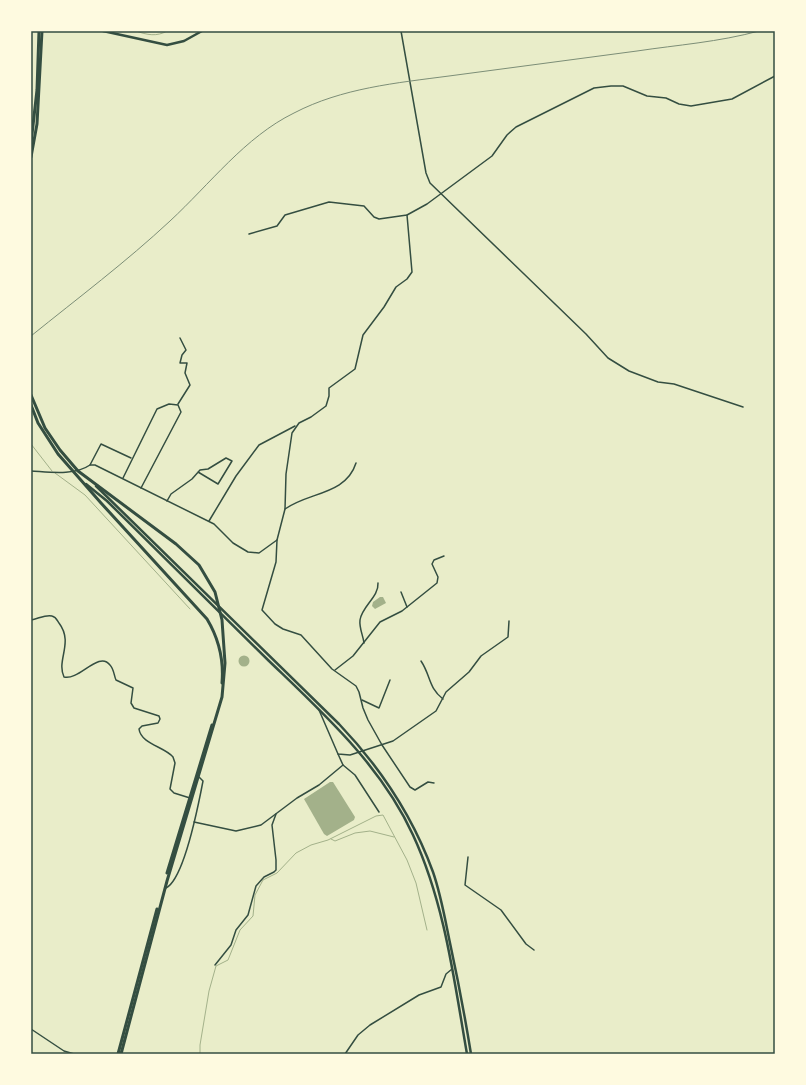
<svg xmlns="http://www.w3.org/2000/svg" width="806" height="1085" font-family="'Asap Condensed',sans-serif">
<rect width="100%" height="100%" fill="#e9edc9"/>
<g fill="#a3b18a">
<path d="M380,597H383L386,603L375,609L372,606L373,602Z"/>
<circle cx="244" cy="661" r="5.5"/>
<path d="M330,782H333L355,817L354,820L327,836L324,834L304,799Z"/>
</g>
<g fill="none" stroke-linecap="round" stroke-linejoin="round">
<g stroke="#a3b18a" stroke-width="1">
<path d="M136,31C147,35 157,37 167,31"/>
<path d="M31,444L52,471"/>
<path d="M55,473L85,495L190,609"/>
<path d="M331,839L335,841L355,833L370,831L394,837"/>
<path d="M200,1054V1045L209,991L216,966L228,960L240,930L253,916L255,895L263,880L277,873L296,853L311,845L328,840L376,816L383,815L407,860L416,883L427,930"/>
</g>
<g stroke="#344e41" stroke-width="1.5">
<path d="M401,31L426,173L430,183L586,334L608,358L629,371L658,382L674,384L743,407"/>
<path d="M249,234L277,226L285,215L329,202L364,206L374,217L379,219L407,215L427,204L492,156L507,135L516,127L594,88L611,86H623L647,96L666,98L679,104L691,106L732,99L775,76"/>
<path d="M178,404L190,385L185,373L187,363H180L182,355L186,350L180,338"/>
<path d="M90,465L101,444L131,458"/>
<path d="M31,471C49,472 74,476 90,465H95L214,524L233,543L248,552L259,553L277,540L285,509C308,492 346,495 356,463"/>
<path d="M123,478L157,409L169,404L178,405L181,412L141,488"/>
<path d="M167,501L171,494L192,479L200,470L208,469L226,458L232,461L218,484L198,472"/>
<path d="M285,509L286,474L292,433L299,423L311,417L326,406L329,396V388L355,369L363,335L384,307L396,287L407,279L412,272L407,215"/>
<path d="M209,521L236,476L259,445L295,426"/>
<path d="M277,540L276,562L262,610L275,624L283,629L301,635L332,669L356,686L359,692L363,708L368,720L382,745L410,787L415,790L428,782L434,783"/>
<path d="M401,592L407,607"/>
<path d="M31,620C38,619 46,614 52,616C56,617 57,620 59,623C74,643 56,660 64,677C79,681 99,650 110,665C114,669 114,676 116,680L133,688L131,703L134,708L159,716L160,719L158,723L142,726L139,729C141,744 165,747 173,757L175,763L170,789L174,793L190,798"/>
<path d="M364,643C363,635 359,628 360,620C362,606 379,597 378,583"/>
<path d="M421,661C431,676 428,687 443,699"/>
<path d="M335,670L353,656L380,622L402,611L437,583L438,577L432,564L434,560L444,556"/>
<path d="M362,700L379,708L390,680"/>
<path d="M319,710L338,754L350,755L393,741L436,711L446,692L469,672L481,656L508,637L509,621"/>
<path d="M338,754L343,765L355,775L379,812"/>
<path d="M194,822L236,831L261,825L297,798L319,785L343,765"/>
<path d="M468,857L465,885L501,910L526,944L534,950"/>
<path d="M166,888C184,879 199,802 203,781L199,777"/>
<path d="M215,965L231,945L236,930L248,915L256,886L264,877L274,872L276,870V860L272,825L276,814"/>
<path d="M31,1029L64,1051L74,1054"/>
<path d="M345,1054L358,1035L370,1025L419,995L441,987L446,974L452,969"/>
</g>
<path stroke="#344e41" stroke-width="2.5" d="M103,31L167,45L184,41L202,31"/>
<g stroke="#344e41" stroke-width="2.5">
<path d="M86,484L107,501C161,555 215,607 268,660C323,713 381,765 413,835C445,904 454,980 467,1054"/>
<path d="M96,486L339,724C380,767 413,817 433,872C441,895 445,919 450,943C458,980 465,1017 471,1054"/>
</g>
<g stroke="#344e41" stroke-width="3">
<path d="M31,143L37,90L39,31"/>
<path d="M31,157L37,124L42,31"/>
<path d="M31,395L45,428L60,450L78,471L176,544L199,565L215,592L222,620L225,663L222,697L167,881L121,1054"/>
<path d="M31,405L38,423L58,454L101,503L207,619C219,639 224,659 222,683"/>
<path d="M167,873L212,725"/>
<path d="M118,1054L157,909"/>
</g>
<path stroke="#7c8e77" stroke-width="1" d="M31,336C78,298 126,262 170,221C210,184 245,137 294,113C342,88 396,83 449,76C512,68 574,59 637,51C677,45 719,42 759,31"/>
</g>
<rect width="806" height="1085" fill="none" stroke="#fefae0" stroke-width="64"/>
<rect x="32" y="32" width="742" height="1021" fill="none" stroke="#344e41" stroke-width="1.5"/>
</svg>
